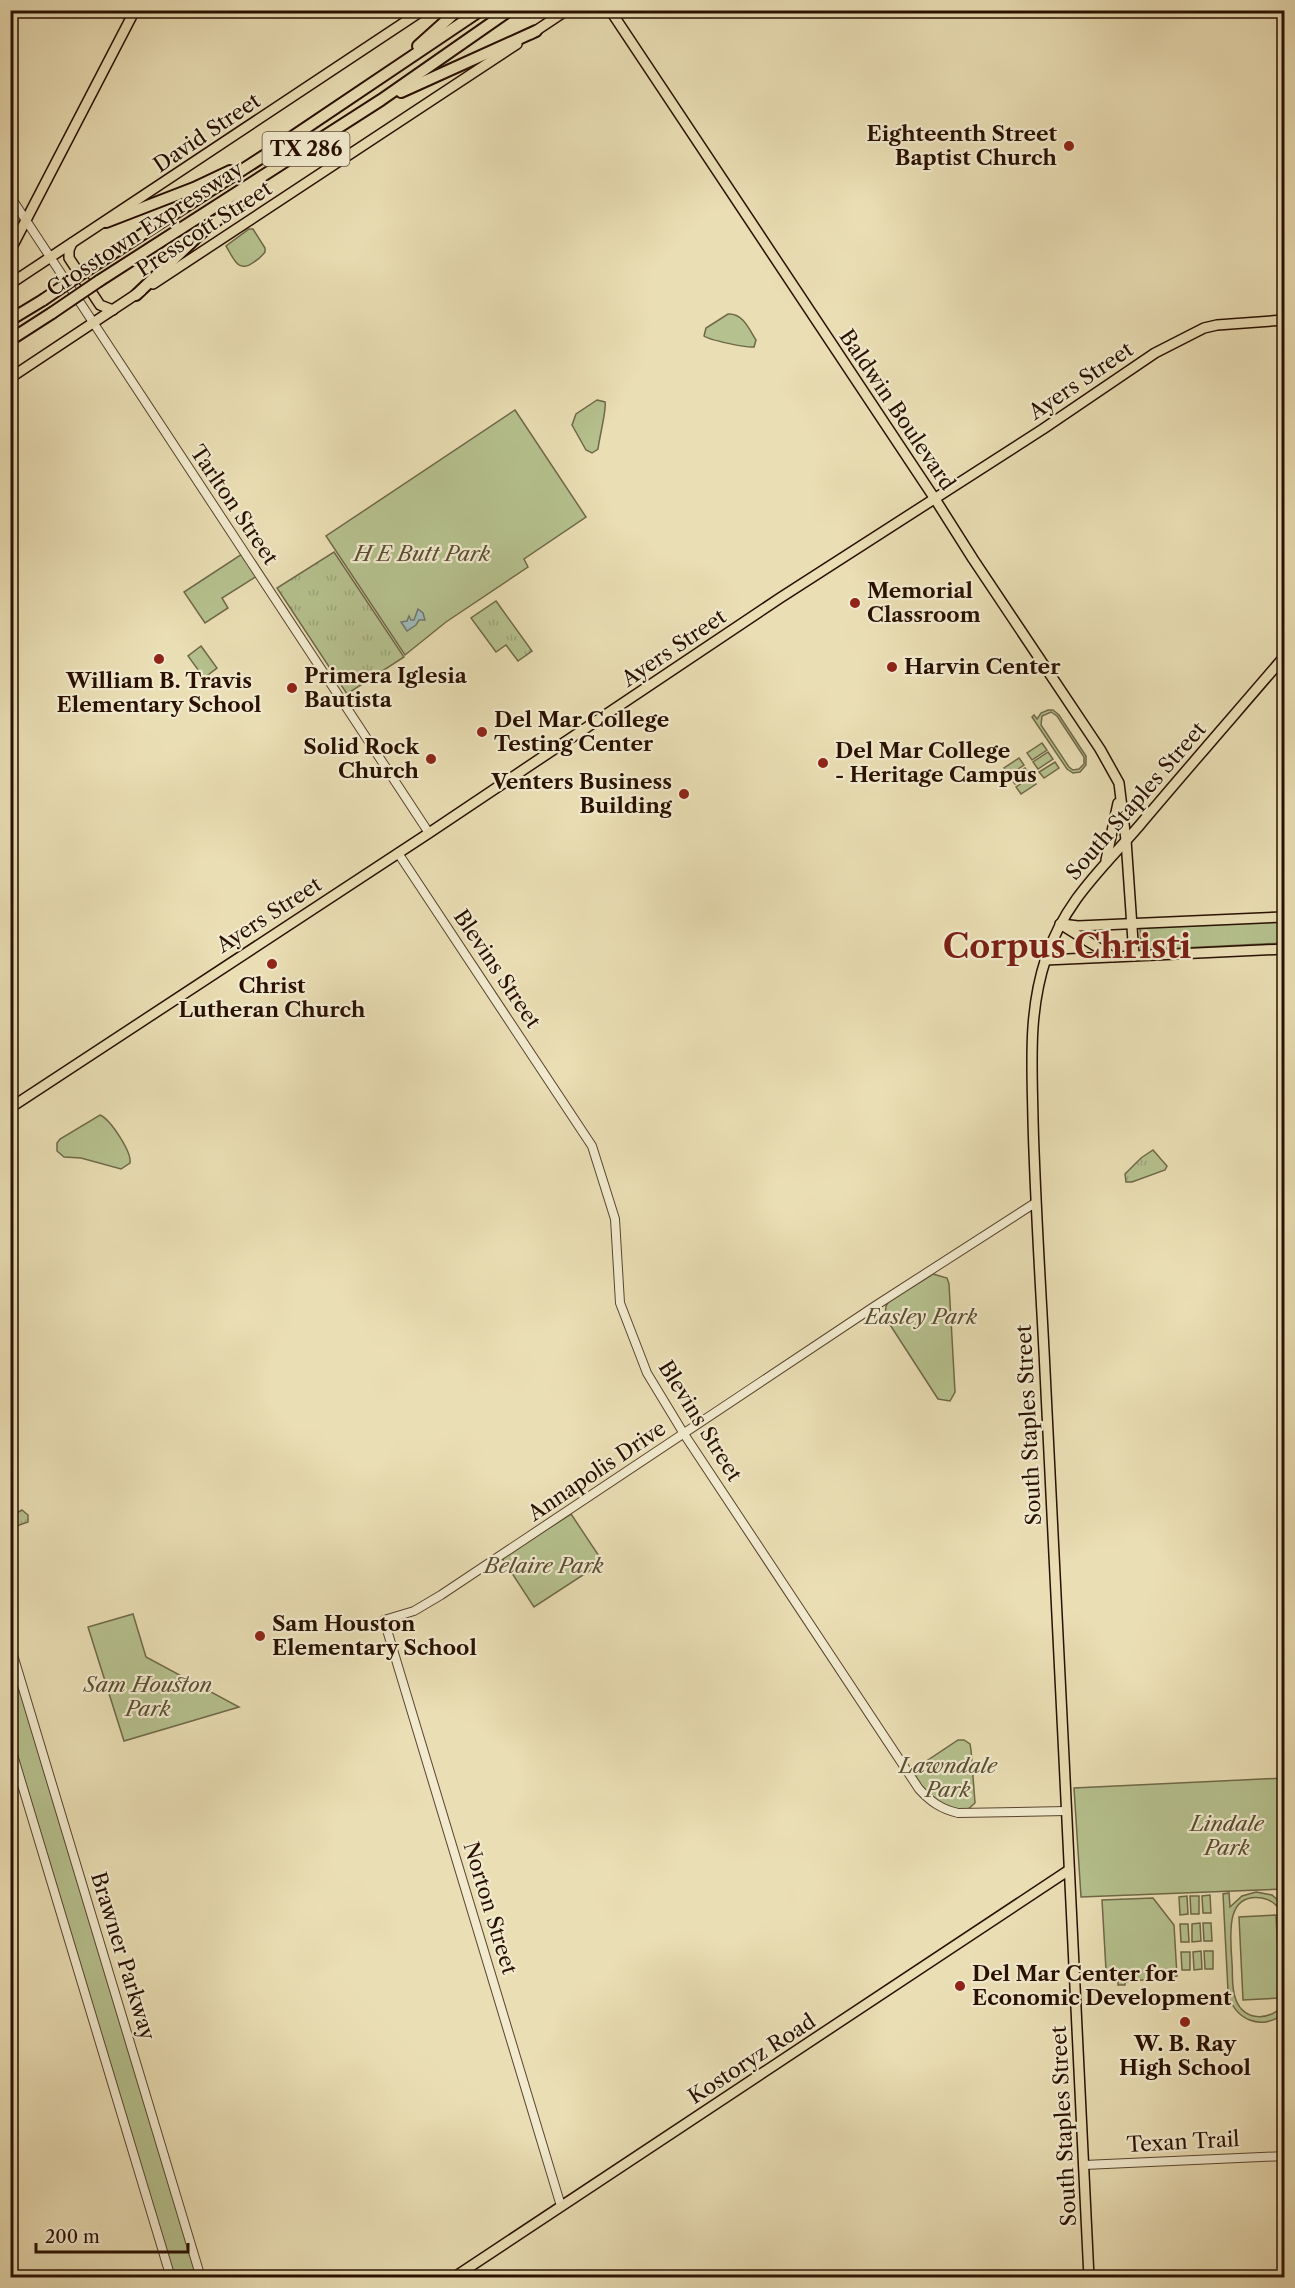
<svg xmlns="http://www.w3.org/2000/svg" width="1295" height="2288" font-family="'Libre Caslon Text',serif">
<defs>
<pattern id="grass-tufts" width="24" height="20" patternUnits="userSpaceOnUse" patternTransform="scale(1.5)"><rect width="24" height="20" fill="#b5c18e"/><path d="M3 7l-1-3M5 7V3M7 7l1-3M15 17l-1-3M17 17v-4M19 17l1-3" fill="none" stroke="#9ca579"/></pattern>
</defs>
<rect width="100%" height="100%" fill="#eadeb4"/>
<filter id="stains"><feTurbulence type="fractalNoise" baseFrequency=".00333" numOctaves="4"/><feColorMatrix values="0 0 0 0 .2 0 0 0 0 .09 0 0 0 0 .02 0 0 0 .5 -.17"/></filter>
<radialGradient id="worn" r=".72"><stop offset=".6" stop-color="#630" stop-opacity="0"/><stop offset="1" stop-color="#630" stop-opacity=".3"/></radialGradient>
<g fill="url(#grass-tufts)" stroke="#6f6848" stroke-width="1.5">
<path d="M334,552L404,657L347,694L277,588Z"/>
<path d="M496,601L532,651L518,661L506,645L496,652L471,618Z"/>
<path d="M1153,1150L1167,1166L1165,1170L1132,1182H1126L1125,1174L1141,1158Z"/>
<path d="M22,1510L28,1515V1522L11,1528V1516Z"/>
</g>
<g fill="#b5c18e" stroke="#6f6848" stroke-width="1.5" fill-rule="evenodd">
<path d="M249,229H253L265,248V252C262,256 259,259 254,262C238,274 234,259 226,246Z"/>
<path d="M728,314C743,313 749,329 756,340L754,347C747,348 709,340 704,336L706,328Z"/>
<path d="M597,400L605,402C607,408 599,439 598,449L592,453L586,450L572,425L576,414Z"/>
<path d="M515,410L586,517L524,559L528,567L446,622L405,655L326,536Z"/>
<path d="M242,554L257,576L222,598L228,608L205,623L184,592Z"/>
<path d="M201,646L217,668L204,678L188,656Z"/>
<path d="M1048,710H1053L1059,715L1086,756V765L1080,772L1073,773L1067,769L1032,717L1034,715L1037,719L1041,713ZM1051,712L1057,716L1084,757V764L1079,769L1073,770L1069,767L1041,725L1042,716Z"/>
<path d="M1042,743L1047,750L1032,760L1027,753Z"/>
<path d="M1048,752L1053,759L1038,769L1033,762Z"/>
<path d="M1019,758L1024,765L1009,775L1004,768Z"/>
<path d="M1055,762L1059,768L1044,778L1039,772Z"/>
<path d="M1025,768L1030,775L1015,784L1010,778Z"/>
<path d="M1031,777L1036,784L1021,794L1016,787Z"/>
<path d="M1284,921V943L1141,950L1140,928Z"/>
<path d="M100,1115C110,1119 132,1152 130,1163L121,1169L81,1158L64,1157L57,1151V1143L60,1139Z"/>
<path d="M933,1274L947,1278L949,1284L955,1392L950,1401L938,1399L885,1317L886,1306L889,1301Z"/>
<path d="M571,1514L603,1562L534,1607L502,1558Z"/>
<path d="M133,1614L146,1657L239,1707L124,1741L88,1627Z"/>
<path d="M10,1656L198,2277H174L11,1735Z"/>
<path d="M958,1740H964L970,1744L971,1750L975,1803L967,1810C944,1810 922,1793 914,1772L916,1768Z"/>
<path d="M1284,1778V1889L1081,1897L1074,1788Z"/>
<path d="M1256,1892L1272,1895L1284,1906V1919C1281,1908 1273,1900 1262,1898C1223,1892 1231,1940 1232,1963C1233,1974 1231,1989 1236,2000C1244,2022 1272,2021 1284,2004V2013C1263,2032 1232,2020 1228,1991L1223,1894L1229,1893L1230,1907L1242,1896Z"/>
<path d="M1210,1895L1211,1913H1203L1202,1896Z"/>
<path d="M1187,1896L1188,1914L1180,1915L1179,1897Z"/>
<path d="M1190,1896H1199V1914H1191Z"/>
<path d="M1153,1898L1174,1925L1177,1976L1125,1982V1985H1118V1978H1113L1106,1970L1102,1900Z"/>
<path d="M1276,1915L1280,1998L1243,2000L1239,1917Z"/>
<path d="M1200,1923L1201,1941L1192,1942V1924Z"/>
<path d="M1203,1923H1211L1212,1941H1204Z"/>
<path d="M1180,1924H1188L1189,1942H1181Z"/>
<path d="M1201,1951L1202,1969L1194,1970L1193,1952Z"/>
<path d="M1204,1951H1213V1969H1205Z"/>
<path d="M1181,1952H1190V1970H1182Z"/>
</g>
<path fill="#9db9b9" stroke="#6f756f" stroke-width="1.5" d="M418,609L423,613L425,620H419L416,625L407,631L401,622L407,621L409,616L411,620H414Z"/>
<g fill="none" stroke-linecap="round" stroke-linejoin="round">
<g stroke="#59442e" stroke-width="10">
<g id="minor">
<path d="M10,196L429,833"/>
<path d="M398,853L592,1146L615,1219L620,1303L647,1373L684,1434L919,1789C931,1802 941,1809 958,1813L1066,1811"/>
<path d="M10,1645L201,2278"/>
<path d="M10,1745L171,2278"/>
<path d="M1084,2165L1284,2156"/>
<path d="M561,2206L384,1620L414,1611L441,1595L875,1306L1035,1203"/>
</g>
</g>
<g stroke="#291001" stroke-width="12">
<g id="major">
<path d="M610,10L935,499L973,559L1100,749L1119,783L1126,840L1134,956"/>
<path d="M531,34L567,10"/>
<path d="M72,243L69,250V258L100,305L113,310"/>
<path d="M10,251L135,10"/>
<path d="M10,284L423,10"/>
<path d="M153,284L517,44"/>
<path d="M10,378L141,291"/>
<path d="M1106,860L1118,803"/>
<path d="M1060,924L1113,957L1284,949"/>
<path d="M1062,924L1078,926L1284,917"/>
<path d="M1045,960L1112,957"/>
<path d="M10,1108L429,833L780,598L1043,429L1155,353L1204,328L1217,325L1284,320"/>
<path d="M453,2278L1069,1870"/>
<path d="M1089,2278C1076,1969 1058,1660 1044,1351C1040,1274 1035,1197 1033,1120C1032,1064 1028,1012 1046,958C1065,901 1101,870 1139,826C1187,769 1236,713 1284,657"/>
</g>
</g>
<g stroke="#291001" stroke-width="14">
<g id="highway">
<path d="M418,46L458,10"/>
<path d="M401,92L536,31"/>
<path d="M106,222L194,188L230,171"/>
<path d="M90,268L270,152L481,10"/>
<path d="M99,281L381,100L510,10"/>
<path d="M136,295L200,234L262,184"/>
<path d="M10,320L43,300"/>
<path d="M10,340L52,313"/>
</g>
</g>
<use href="#minor" stroke="#f1eace" stroke-width="8"/>
<use href="#major" stroke="#eadeb4" stroke-width="9"/>
<use href="#highway" stroke="#eadeb4" stroke-width="10"/>
<g stroke="#291001" stroke-width="14" stroke-linecap="butt">
<g id="highway-bridge">
<path d="M43,300L90,268"/>
<path d="M52,313L99,281"/>
</g>
</g>
<use href="#highway-bridge" stroke="#eadeb4" stroke-width="10"/>
</g>
<g fill="#8f2418" stroke="#f1eace" stroke-width="2">
<circle cx="1069" cy="146" r="6"/>
<circle cx="855" cy="603" r="6"/>
<circle cx="159" cy="659" r="6"/>
<circle cx="892" cy="667" r="6"/>
<circle cx="292" cy="688" r="6"/>
<circle cx="482" cy="732" r="6"/>
<circle cx="431" cy="759" r="6"/>
<circle cx="823" cy="763" r="6"/>
<circle cx="684" cy="794" r="6"/>
<circle cx="272" cy="964" r="6"/>
<circle cx="260" cy="1636" r="6"/>
<circle cx="960" cy="1986" r="6"/>
<circle cx="1185" cy="2022" r="6"/>
</g>
<g text-anchor="middle" stroke-width="4.5" stroke-linejoin="round" paint-order="stroke">
<rect fill="#f1eace" stroke="#65513e" stroke-width="1.5" x="262.5" y="132" width="87" height="34" rx="4.5"/>
<g font-size="20" font-weight="bold" fill="#291001">
<text x="306" y="156">TX 286</text>
</g>
<g font-size="21" fill="#291001" stroke="#f1eace">
<text transform="translate(207 133) rotate(-34)" y="7">David Street</text>
<text transform="translate(145 229) rotate(-33)" y="7">Crosstown Expressway</text>
<text transform="translate(204 229) rotate(-33)" y="7">Presscott Street</text>
<text transform="translate(1081 381) rotate(-34)" y="7">Ayers Street</text>
<text transform="translate(897 410) rotate(56)" y="7">Baldwin Boulevard</text>
<text transform="translate(234 505) rotate(56)" y="7">Tarlton Street</text>
<text transform="translate(674 648) rotate(-34)" y="7">Ayers Street</text>
<text transform="translate(1136 801) rotate(-49)" y="7">South Staples Street</text>
<text transform="translate(269 915) rotate(-33)" y="7">Ayers Street</text>
<text transform="translate(497 969) rotate(56)" y="7">Blevins Street</text>
<text transform="translate(700 1421) rotate(58)" y="7">Blevins Street</text>
<text transform="translate(1029 1425) rotate(-93)" y="7">South Staples Street</text>
<text transform="translate(597 1471) rotate(-34)" y="7">Annapolis Drive</text>
<text transform="translate(490 1908) rotate(73)" y="7">Norton Street</text>
<text transform="translate(123 1956) rotate(73)" y="7">Brawner Parkway</text>
<text transform="translate(752 2059) rotate(-33)" y="7">Kostoryz Road</text>
<text transform="translate(1064 2126) rotate(-93)" y="7">South Staples Street</text>
<text transform="translate(1183 2142) rotate(-3)" y="7">Texan Trail</text>
</g>
<g font-size="21" font-weight="bold" fill="#291001" stroke="#f1eace" text-anchor="start">
<text x="1057" y="141" text-anchor="end">Eighteenth Street<tspan x="1057" dy="24">Baptist Church</tspan></text>
<text x="867" y="598">Memorial<tspan x="867" dy="24">Classroom</tspan></text>
<text x="904" y="674">Harvin Center</text>
<text x="304" y="683">Primera Iglesia<tspan x="304" dy="24">Bautista</tspan></text>
<text x="159" y="688" text-anchor="middle">William B. Travis<tspan x="159" dy="24">Elementary School</tspan></text>
<text x="494" y="727">Del Mar College<tspan x="494" dy="24">Testing Center</tspan></text>
<text x="419" y="754" text-anchor="end">Solid Rock<tspan x="419" dy="24">Church</tspan></text>
<text x="835" y="758">Del Mar College<tspan x="835" dy="24">- Heritage Campus</tspan></text>
<text x="672" y="789" text-anchor="end">Venters Business<tspan x="672" dy="24">Building</tspan></text>
<text x="272" y="993" text-anchor="middle">Christ<tspan x="272" dy="24">Lutheran Church</tspan></text>
<text x="272" y="1631">Sam Houston<tspan x="272" dy="24">Elementary School</tspan></text>
<text x="972" y="1981">Del Mar Center for<tspan x="972" dy="24">Economic Development</tspan></text>
<text x="1185" y="2051" text-anchor="middle">W. B. Ray<tspan x="1185" dy="24">High School</tspan></text>
</g>
<g font-size="21" font-style="italic" fill="#5a4e32" stroke="#f1eace">
<text x="422" y="561">H E Butt Park</text>
<text x="921" y="1324">Easley Park</text>
<text x="544" y="1573">Belaire Park</text>
<text x="148" y="1692">Sam Houston<tspan x="148" dy="24">Park</tspan></text>
<text x="948" y="1773">Lawndale<tspan x="948" dy="24">Park</tspan></text>
<text x="1227" y="1831">Lindale<tspan x="1227" dy="24">Park</tspan></text>
</g>
<g font-size="33" font-weight="bold" fill="#7a1f14" stroke="#f1eace">
<text x="1067" y="958">Corpus Christi</text>
</g>
</g>
<rect width="1295" height="2288" fill="none" stroke="#eadeb4" stroke-width="36"/>
<rect x="12" y="12" width="1271" height="2264" fill="none" stroke="#291001" stroke-width="3"/>
<rect x="18" y="18" width="1259" height="2252" fill="none" stroke="#291001" stroke-width="1.5"/>
<path d="M36 2243v9h152v-9" fill="none" stroke="#291001" stroke-width="3"/>
<text x="45" y="2243" font-size="18" fill="#291001" stroke="#f1eace" stroke-width="4.5" paint-order="stroke">200 m</text>
<rect width="100%" height="100%" filter="url(#stains)"/>
<rect width="100%" height="100%" fill="url(#worn)"/>
</svg>
